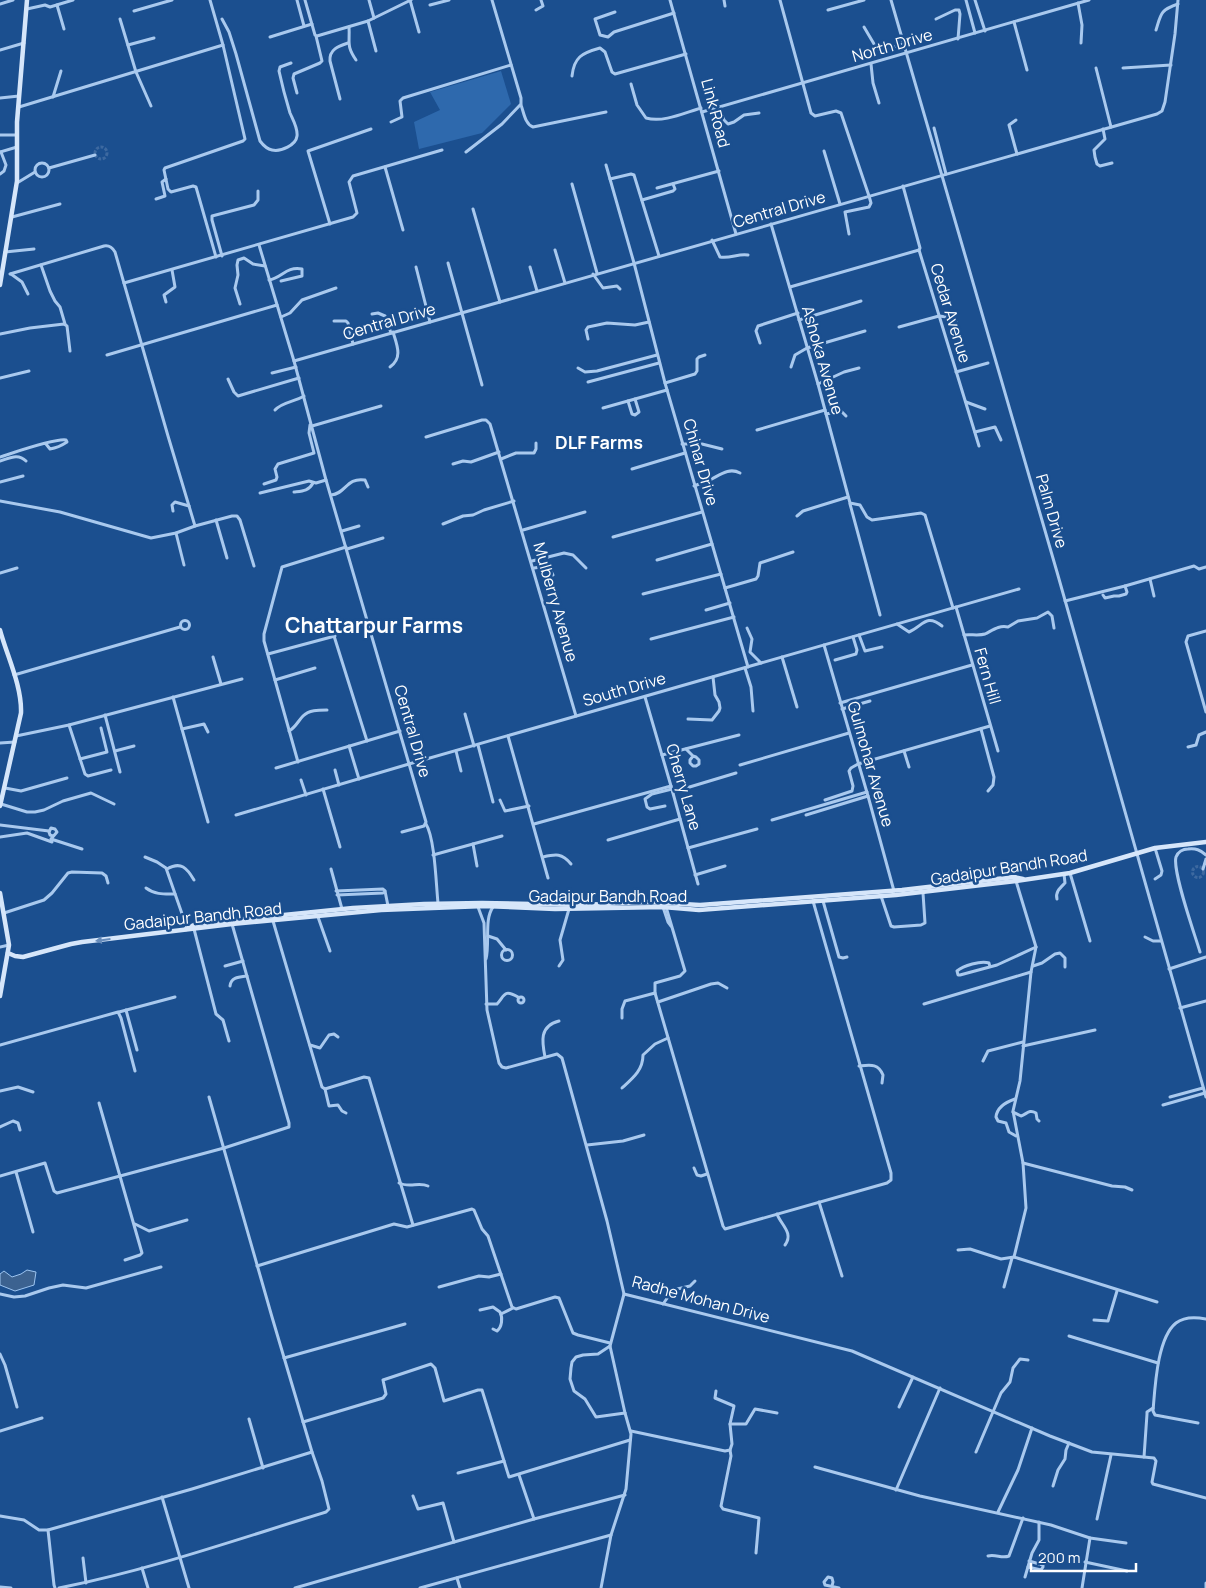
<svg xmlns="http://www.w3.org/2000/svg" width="1206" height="1588" font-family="Manrope,sans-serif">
<rect width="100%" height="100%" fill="#1b4f8f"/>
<path fill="#2e69ad" d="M501,71L511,104L482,133L419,149L414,122L440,110L430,92Z"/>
<path fill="#3c6290" stroke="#9cc4f0" d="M27,1270L36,1272L34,1285L15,1291L0,1285V1274L4,1271L12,1277L21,1274Z"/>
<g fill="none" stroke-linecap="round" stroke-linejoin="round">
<g stroke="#3d69a0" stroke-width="3" stroke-dasharray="3 1.5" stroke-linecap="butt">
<circle cx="101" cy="153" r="6"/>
<circle cx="1198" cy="872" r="5.5"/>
</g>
<g stroke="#a9c9ee" stroke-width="3">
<path d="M210,0L223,45L245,139L243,141L165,168L164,170L168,189L171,192L193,186L196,187L216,257"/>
<path d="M297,0L304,26"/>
<path d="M305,0L315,35L317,36L368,21L411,0"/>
<path d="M369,0L374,18"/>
<path d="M410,0L419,32"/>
<path d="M670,0L736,234"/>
<path d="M724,0L725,6"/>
<path d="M780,0L811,113L815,116L836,111L841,113L869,196L871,203L869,207L845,212L849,234"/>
<path d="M891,0L1057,572L1206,1097"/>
<path d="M966,0L975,33"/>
<path d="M975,0L985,31"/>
<path d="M1078,3L1082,25L1081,43"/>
<path d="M0,4L13,0"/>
<path d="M57,5L64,29"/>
<path d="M430,5L449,0"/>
<path d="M27,9L45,5L50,7L73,0"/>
<path d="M536,10L543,6L541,0"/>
<path d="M828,10L864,0"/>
<path d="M134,11L172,0"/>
<path d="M615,12L595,19L600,35L608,37L614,32L674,13"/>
<path d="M120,19L136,72L151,106"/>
<path d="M222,19L229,32L236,54L260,141C263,145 267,149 272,150C281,152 296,145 297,136C298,128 293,120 290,113C286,100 282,85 279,71L280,67L291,63"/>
<path d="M936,19L955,10H959L960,14L958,39"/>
<path d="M368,21L376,51"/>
<path d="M1014,22L1027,70"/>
<path d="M349,27C350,43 346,45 356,60"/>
<path d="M864,27L877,49L883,50L904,44"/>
<path d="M1156,30C1161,14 1160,10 1178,4"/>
<path d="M270,37L312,24"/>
<path d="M128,45L154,38"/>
<path d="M0,50L24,43"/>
<path d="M871,64L873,83L879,103"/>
<path d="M1096,68L1111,127"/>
<path d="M1123,68L1171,65"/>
<path d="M572,76C574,57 582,53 600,48L605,52L612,72L615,74L686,54"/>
<path d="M631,84L637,105L646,118C663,123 684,113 701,108"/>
<path d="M297,93L293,78L294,74L320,63L322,61L316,36"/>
<path d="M53,97L61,71"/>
<path d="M0,98L19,96"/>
<path d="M340,99L330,61C329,49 339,46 348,43"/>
<path d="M521,105C524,113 525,124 533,127L606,112"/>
<path d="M19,107L223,45"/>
<path d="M719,107L724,120L728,124L734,122L744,115L759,113"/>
<path d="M702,112L1089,0"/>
<path d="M1016,120L1009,125L1017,154"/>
<path d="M391,122L402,117L400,101L403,98L511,65"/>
<path d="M934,128L946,174"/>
<path d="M1103,129L1105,139L1094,150L1095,157L1097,164L1100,166L1112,163"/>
<path d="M0,135H16"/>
<path d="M824,151L840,204"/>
<path d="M0,152L17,147"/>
<path d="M466,152L502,124L521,104V98L492,0"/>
<circle cx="42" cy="170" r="7"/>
<path d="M606,165L634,263L665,383L748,667"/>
<path d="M385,167L403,230"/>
<path d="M49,168L95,155"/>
<path d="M0,174L4,171L6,165L1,152"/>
<path d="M610,179L631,174L634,175L659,256"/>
<path d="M17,183L35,172"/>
<path d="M572,184L597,273"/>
<path d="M903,186L920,248L919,250L979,446"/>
<path d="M657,188L719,171"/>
<path d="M156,199L165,196L162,182L166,179"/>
<path d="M642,200L673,191L675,189L673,184"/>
<path d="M473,209L500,302"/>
<path d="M12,217L60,204"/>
<path d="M330,224L308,151L371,129"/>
<path d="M771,224L818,384L850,503L860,505L867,517L872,520L921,513L925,515L953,608"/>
<path d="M712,240L720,257C730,259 739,253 748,255"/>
<path d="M259,245L294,361L326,480L426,822L424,826L402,832"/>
<path d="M555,250L565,283"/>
<path d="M5,252L34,249"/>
<path d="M222,256L212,220V216L254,205L258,200V191"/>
<path d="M448,263L482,385"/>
<path d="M41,265L50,291L55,301L60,307L65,324"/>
<path d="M416,267L430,322"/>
<path d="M530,267L537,291"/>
<path d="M10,274L104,246C109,245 112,247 115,252L168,436L195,526"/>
<path d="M11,274L22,282L28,294"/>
<path d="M593,274L603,288L617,286L620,289"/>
<path d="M269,280C282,278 286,266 302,269V276L281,281"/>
<path d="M124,283L353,217L357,213L349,182L353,176L442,150"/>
<path d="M790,287L919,250"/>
<path d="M166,302L164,295L175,287L172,270"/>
<path d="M240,304L235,288L238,275L237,265L238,260L244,258L253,264L265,266"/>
<path d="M372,314L378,313L385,316L391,333"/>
<path d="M281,317L290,313L302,300L336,288"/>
<path d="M799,320L861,301"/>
<path d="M334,321H346L348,323L353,344"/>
<path d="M899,327L939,316L947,317L956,321"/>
<path d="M0,334L30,328L64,324L67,326L70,351"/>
<path d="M588,339L586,330L588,327L607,323L635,325L649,322"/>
<path d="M760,343L756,331L758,326L798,313"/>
<path d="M107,355L277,305"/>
<path d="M294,361L1157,114L1162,111L1165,102L1175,34L1178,0"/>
<path d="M390,367C403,358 397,345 393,332"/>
<path d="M791,367L795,355L807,348L865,331"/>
<path d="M578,368L585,372L597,371L657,355"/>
<path d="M956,372L988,363"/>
<path d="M272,373L296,367"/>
<path d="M0,378L29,371"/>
<path d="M228,379L234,392L238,396L299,378"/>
<path d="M588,382L659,363"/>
<path d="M665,383L695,374L697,371V359L699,357L705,355"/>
<path d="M818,384L844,372L859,368"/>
<path d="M628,401L632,414L635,415L639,412L635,399"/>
<path d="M966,402L985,409"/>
<path d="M603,408L667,390"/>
<path d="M275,410C282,402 294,402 304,396"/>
<path d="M826,414L841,411L846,416"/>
<path d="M312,426L381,406"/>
<path d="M757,430L825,410"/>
<path d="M975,432L995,427L1001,440"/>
<path d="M426,437L482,420H486L490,424L576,716"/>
<path d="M682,444H702L722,449"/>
<path d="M0,457C13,453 55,438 66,440L67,442C61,446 56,448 50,449L46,444"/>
<path d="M501,459L516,453H534L536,449V443"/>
<path d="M0,461C10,458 18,453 26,461"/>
<path d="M453,464L463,461L471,462L499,452"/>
<path d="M632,469L685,453"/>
<path d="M0,482L23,476"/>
<path d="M264,484L276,480L277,477L275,469L278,464L314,453L309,433L310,425"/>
<path d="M694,486C699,484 705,482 710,480C720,475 729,467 740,473"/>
<path d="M294,492C302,491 309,491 313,483"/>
<path d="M260,493L309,481L316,483L326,480"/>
<path d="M331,495C346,494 346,477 365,480L368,487"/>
<path d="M0,501L60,512L151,538L176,533L195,526L232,516H237L240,520L254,566"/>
<path d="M850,504L880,615"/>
<path d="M173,511L172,505L175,502L189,506"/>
<path d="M797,516L803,511L848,497"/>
<path d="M216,520L227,558"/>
<path d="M443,524L463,516L473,515L484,510L514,501"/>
<path d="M523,530L585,512"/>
<path d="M342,531L359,526"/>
<path d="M176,533L184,565"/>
<path d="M613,537L702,512"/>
<path d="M347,549L383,538"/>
<path d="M657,560L712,544"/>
<path d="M532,561L564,553L573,555L586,568"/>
<path d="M534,568L548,566L553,575"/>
<path d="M0,573L17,568"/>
<path d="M1150,579L1154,596"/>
<path d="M725,588L756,579L758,576L760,563L793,552"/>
<path d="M643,594L721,574"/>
<path d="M1103,595L1105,598L1114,596H1119L1126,594L1127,592L1125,586L1194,566L1199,569L1206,567"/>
<path d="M1065,601L1125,586"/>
<path d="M956,607L998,751"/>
<path d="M706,610L730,603"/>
<path d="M329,620L367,741"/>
<circle cx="185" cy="625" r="4.5"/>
<path d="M897,624L909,632C923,626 926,613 942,626"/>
<path d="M747,628L752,639L750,652L761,663"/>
<path d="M1206,631L1188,636L1186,642L1206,712"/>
<path d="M348,633L347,626L348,624L355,626L368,622"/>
<path d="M859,635L865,651L882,647"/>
<path d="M964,635C970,634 979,636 985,634C993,630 999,625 1008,627L1018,621L1037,618L1048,612L1052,616L1054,628"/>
<path d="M651,639L734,617"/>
<path d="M824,645L868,796L894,891"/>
<path d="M268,654L335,636"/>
<path d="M213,657L221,684"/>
<path d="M782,657L797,707"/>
<path d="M835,660L856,654L857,650L853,637"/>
<path d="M745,668L751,687L753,711"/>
<path d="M14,675L180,627"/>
<path d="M275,680L315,668"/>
<path d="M173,697L208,822"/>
<path d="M645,697L671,786L698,884"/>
<path d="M840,703L972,665"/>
<path d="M842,709L870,701"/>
<path d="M465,714L474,746"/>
<path d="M105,715L120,772"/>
<path d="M688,719L712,720L719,711L720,708L719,702L715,695L713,677"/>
<path d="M69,725L85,774L88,776L111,770"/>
<path d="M182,729L204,724L208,732"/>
<path d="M981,729L994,777L993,785L988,791"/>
<path d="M289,731C296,727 298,721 303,716C309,710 318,710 327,710"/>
<path d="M16,736L69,725L242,679"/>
<path d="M508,736L548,878"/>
<path d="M0,743L15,742"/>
<path d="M478,745L493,802"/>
<path d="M349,746L359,779"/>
<path d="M1188,747L1196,745L1199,735L1206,732"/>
<path d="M686,749L693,756L696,757L699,760V764L696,766H693L690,763V760L693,756"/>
<path d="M115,751L134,746"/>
<path d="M456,751L461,771"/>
<path d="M904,751L909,767"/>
<path d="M662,755L739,735"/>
<path d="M80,759L107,752L101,728"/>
<path d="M298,762L264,641V634L282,567L346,547"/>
<path d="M740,765L849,733"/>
<path d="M276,768L400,731"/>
<path d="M335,770L339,785"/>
<path d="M301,780L306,795"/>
<path d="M5,788L21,791L67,778"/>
<path d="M323,789L340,847"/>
<path d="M673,792L736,773"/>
<path d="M500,800L505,811L529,806"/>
<path d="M825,800L852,791L853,786L849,771L851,768L858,764L990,726"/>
<path d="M1,804L27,812H35L44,810L63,801L91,793L114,804"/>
<path d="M665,806L650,809L647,807L645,799L652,794L672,789"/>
<path d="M236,815L409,764L1019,589"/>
<path d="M806,815L868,796"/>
<path d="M772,820L867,792"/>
<path d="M426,824C435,839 436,884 438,903"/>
<path d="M534,824L671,786"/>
<path d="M0,825L49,831"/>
<path d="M53,836L50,835L49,832L51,828L55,829L57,832L51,839L82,849"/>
<path d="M0,837L27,833L52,842"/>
<path d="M608,840L680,819"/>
<path d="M473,844L477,866"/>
<path d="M688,848L757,829"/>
<path d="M1155,848L1162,871L1161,875L1155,879"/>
<path d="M433,855L502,836"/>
<path d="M145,857L157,862L166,868L187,928"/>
<path d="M543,857C556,854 562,853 571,864"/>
<path d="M167,869C181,861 187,868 194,880"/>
<path d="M331,869L342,909"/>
<path d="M1203,869L1206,859"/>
<path d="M1070,873L1090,941"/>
<path d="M695,875L725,866"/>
<path d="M1016,881L1036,947L1031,972L1020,1081L1013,1111L1023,1163L1026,1208L1014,1257L1157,1302"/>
<path d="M146,888C155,895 165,894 175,894"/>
<path d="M336,891L383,889L385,891L383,893L337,895"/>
<path d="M385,891L388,906"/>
<path d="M881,896L891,926L894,927L921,925L925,923L923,893"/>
<path d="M1057,899C1055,892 1060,888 1065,883L1064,874"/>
<path d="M823,901L839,957L843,958L847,957"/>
<path d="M478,907L484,923L487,1010L499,1063L502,1067L506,1068L557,1054L562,1058L607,1221L624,1294L852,1351L1050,1436L1092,1452L1154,1458L1156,1461L1152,1482L1153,1484L1206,1498"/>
<path d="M663,907L668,922L671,926"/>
<path d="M666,907L685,971L680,976L655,983V993L723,1226L725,1229L887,1183L891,1180V1173L813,901"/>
<path d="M4,913L44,900L52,893L68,873L72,872L102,873L106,876L108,883"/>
<path d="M318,917L330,951"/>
<path d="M273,921L322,1087L325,1089L364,1077L369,1078L413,1225"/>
<path d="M194,929L216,1014L223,1020L229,1041"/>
<path d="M488,936L497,939L506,950"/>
<path d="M1145,937L1153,941H1161"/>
<path d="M0,947L9,945"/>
<circle cx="507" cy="955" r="5.5"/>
<path d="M1200,952C1195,935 1172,871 1176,857C1178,852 1183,849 1188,849C1196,848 1200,850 1206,855"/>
<path d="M486,959C490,943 484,919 493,907"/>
<path d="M225,966L243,961"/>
<path d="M559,966L563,960L560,940L569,909"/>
<path d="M1033,966L1042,963L1055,954L1060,953L1065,958V967"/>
<path d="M990,967L989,963C981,960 963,966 957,971L958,975H960L997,965L1036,947"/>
<path d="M1169,969L1206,957"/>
<path d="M230,986C231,977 239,977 247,976"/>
<circle cx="521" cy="1000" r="3"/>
<path d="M658,1002L711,984L718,983L727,988"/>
<path d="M486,1004H497C505,995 504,989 518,997"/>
<path d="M924,1004L1031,972"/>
<path d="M1180,1008L1206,1001"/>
<path d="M126,1010L137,1050"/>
<path d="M119,1012L175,997"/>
<path d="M622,1018V1009L625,1001L655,993"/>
<path d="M0,1045L118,1012L121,1018L135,1071"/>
<path d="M310,1045L320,1048L329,1035L334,1034L338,1037"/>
<path d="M1023,1046L1095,1030"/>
<path d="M545,1057C542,1042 539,1026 559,1021"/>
<path d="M983,1061L988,1051L1023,1042"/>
<path d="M859,1066C870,1065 878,1063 883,1075L882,1083"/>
<path d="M622,1088C633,1078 643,1070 643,1055L655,1044L668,1038"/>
<path d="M325,1089L329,1106L338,1105L342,1111L346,1113"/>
<path d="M0,1091L18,1087L33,1092"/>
<path d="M1170,1097L1203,1088"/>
<path d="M1015,1099C1006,1102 997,1107 996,1117L998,1121L1006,1123L1009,1132L1016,1136"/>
<path d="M99,1103L142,1253L140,1255L125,1260"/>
<path d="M1163,1105L1205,1093"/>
<path d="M1013,1112L1021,1116C1027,1114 1029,1109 1036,1113L1037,1119L1039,1121"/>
<path d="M0,1127L13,1121L18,1123L20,1130"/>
<path d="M587,1145L623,1141L644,1135"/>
<path d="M1023,1163L1112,1186L1125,1187L1132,1190"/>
<path d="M694,1168L697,1175L701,1176L707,1174"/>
<path d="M16,1172L33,1232"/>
<path d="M0,1176L45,1163L54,1191L57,1193L224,1148L289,1127V1123L232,924"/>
<path d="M399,1183C409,1188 419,1182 428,1186"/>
<path d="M819,1202L842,1276"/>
<path d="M777,1214C781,1225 794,1233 785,1245"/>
<path d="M135,1224L149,1231L187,1220"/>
<path d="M958,1250L970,1249L1001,1259L1014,1257"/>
<path d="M257,1266L394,1224L407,1227L472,1209L474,1210L482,1229L488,1236L512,1307L516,1309L555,1297L559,1298L573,1333L578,1335L610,1343"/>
<path d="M439,1287L479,1276L489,1277L501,1274"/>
<path d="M1004,1287L1012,1258"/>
<path d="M0,1294L14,1297L25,1296L49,1288L63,1285L86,1288L161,1267"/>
<path d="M663,1304L673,1290L690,1286L695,1281"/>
<path d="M480,1310L493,1307L500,1312C503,1318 502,1327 497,1331L493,1329"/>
<path d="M501,1314L513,1308"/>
<path d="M1094,1320L1108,1321L1117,1291"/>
<path d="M1069,1336L1158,1363"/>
<path d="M610,1346L598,1354L583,1355L576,1357L572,1362L571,1368L570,1379L574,1391L585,1399L596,1417L625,1413"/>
<path d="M0,1354L5,1365L17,1407"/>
<path d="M284,1358L405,1324"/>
<path d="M899,1407L913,1377"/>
<path d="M249,1419L263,1468"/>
<path d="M303,1422L383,1398L386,1394L383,1380L431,1364L435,1368L444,1401L478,1390H482L509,1477L630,1440"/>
<path d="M1198,1423L1155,1415L1153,1411C1155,1388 1157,1338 1176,1323C1185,1316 1196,1317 1206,1319"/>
<path d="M730,1424H746L755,1409L777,1413"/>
<path d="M0,1431L42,1418"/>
<path d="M631,1431L725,1451L730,1450L732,1444L730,1424L734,1406L715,1398L716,1391"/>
<path d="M730,1450L731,1456L721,1506L723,1509L759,1518L756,1553"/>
<path d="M976,1452L1001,1393L1010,1382L1013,1368L1020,1359L1028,1360"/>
<path d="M1144,1457L1147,1414V1412L1153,1408"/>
<path d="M815,1467L920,1496L1051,1525L1090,1538L1082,1588"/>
<path d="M458,1473L504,1461"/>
<path d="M519,1475L534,1519"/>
<path d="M1053,1486L1058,1470L1065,1459L1066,1450L1069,1443"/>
<path d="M896,1490L940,1388"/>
<path d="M413,1496L418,1509L443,1503L454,1542"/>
<path d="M162,1497L189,1588"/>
<path d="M998,1512L1018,1470L1032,1428"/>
<path d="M0,1516L24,1520L39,1530H48L192,1489L312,1452"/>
<path d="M1097,1519L1111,1455"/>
<path d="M48,1530L54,1585L55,1588"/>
<path d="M1090,1538L1126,1543"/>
<path d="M988,1556C996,1554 1002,1559 1009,1556L1023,1518"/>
<path d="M83,1558L86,1583"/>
<path d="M1085,1562L1127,1571"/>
<path d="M1028,1567L1041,1570L1043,1567V1565L1029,1561"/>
<path d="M142,1568L148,1588"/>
<path d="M1025,1577L1032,1553L1039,1540V1522"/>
<path d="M457,1578L460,1588"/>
<path d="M832,1586L833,1582L832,1578L828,1577L824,1582L825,1585L839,1588"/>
<path d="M0,1587L11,1588"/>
<path d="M59,1588C150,1570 238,1539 326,1512L329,1509L322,1481L312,1452L272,1317L209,1097"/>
<path d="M295,1588L534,1519L625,1495"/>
<path d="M420,1588L611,1535"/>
<path d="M601,1588L611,1535L626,1489L631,1434L625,1413L610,1346L624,1294"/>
<path d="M1206,1588V1583"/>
</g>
<g stroke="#d6e6fa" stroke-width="4.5">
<path d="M0,285L17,181V122L27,0"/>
<path d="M0,630C7,656 22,686 21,713L0,806"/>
<path d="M0,893L9,945L0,996"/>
<path d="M186,929L196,924L353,908L424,904L482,903L582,905L647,902L700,905L902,890L1014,877L1023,879"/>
<path d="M8,953L15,956L23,957L71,944L82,942L232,924L381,910L484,906L555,909L663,907L699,910L896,895L1016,881L1070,873L1155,848L1206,842"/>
</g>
</g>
<defs><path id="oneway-solid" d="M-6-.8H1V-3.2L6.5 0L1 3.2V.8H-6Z" transform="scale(1.25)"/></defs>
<use fill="#668bba" href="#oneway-solid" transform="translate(103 940) rotate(173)"/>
<g text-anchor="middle" stroke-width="5" stroke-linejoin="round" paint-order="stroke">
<g font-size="16" fill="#fff" stroke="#1b4f8f">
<text transform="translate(892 45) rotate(-16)" y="6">North Drive</text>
<text transform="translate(716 113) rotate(75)" y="6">Link Road</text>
<text transform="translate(779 209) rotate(-16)" y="6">Central Drive</text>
<text transform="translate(951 313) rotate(73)" y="6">Cedar Avenue</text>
<text transform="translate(389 321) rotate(-16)" y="6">Central Drive</text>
<text transform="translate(823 360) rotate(74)" y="6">Ashoka Avenue</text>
<text transform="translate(701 462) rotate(74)" y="6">Chinar Drive</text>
<text transform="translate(1052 511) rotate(74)" y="6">Palm Drive</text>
<text transform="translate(556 602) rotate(74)" y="6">Mulberry Avenue</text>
<text transform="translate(988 676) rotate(74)" y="6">Fern Hill</text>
<text transform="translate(624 689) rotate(-16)" y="6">South Drive</text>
<text transform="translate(413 731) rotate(74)" y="6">Central Drive</text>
<text transform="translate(871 764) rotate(74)" y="6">Gulmohar Avenue</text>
<text transform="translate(684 787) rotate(74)" y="6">Cherry Lane</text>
<text transform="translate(1009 867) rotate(-9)" y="6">Gadaipur Bandh Road</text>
<text x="608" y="902">Gadaipur Bandh Road</text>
<text transform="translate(203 916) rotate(-6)" y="6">Gadaipur Bandh Road</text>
<text transform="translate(701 1299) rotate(15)" y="6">Radhe Mohan Drive</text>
</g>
<g font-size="18" font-weight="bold" fill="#fff" stroke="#1b4f8f">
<text x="599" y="449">DLF Farms</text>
</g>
<g font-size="21" font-weight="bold" fill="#fff" stroke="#1b4f8f">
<text x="374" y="633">Chattarpur Farms</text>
</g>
</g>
<path d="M1031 1563v8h105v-8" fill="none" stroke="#ffffff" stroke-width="2.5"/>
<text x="1038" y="1563" font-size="15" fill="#ffffff" stroke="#1b4f8f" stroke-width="4" paint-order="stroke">200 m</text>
</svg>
